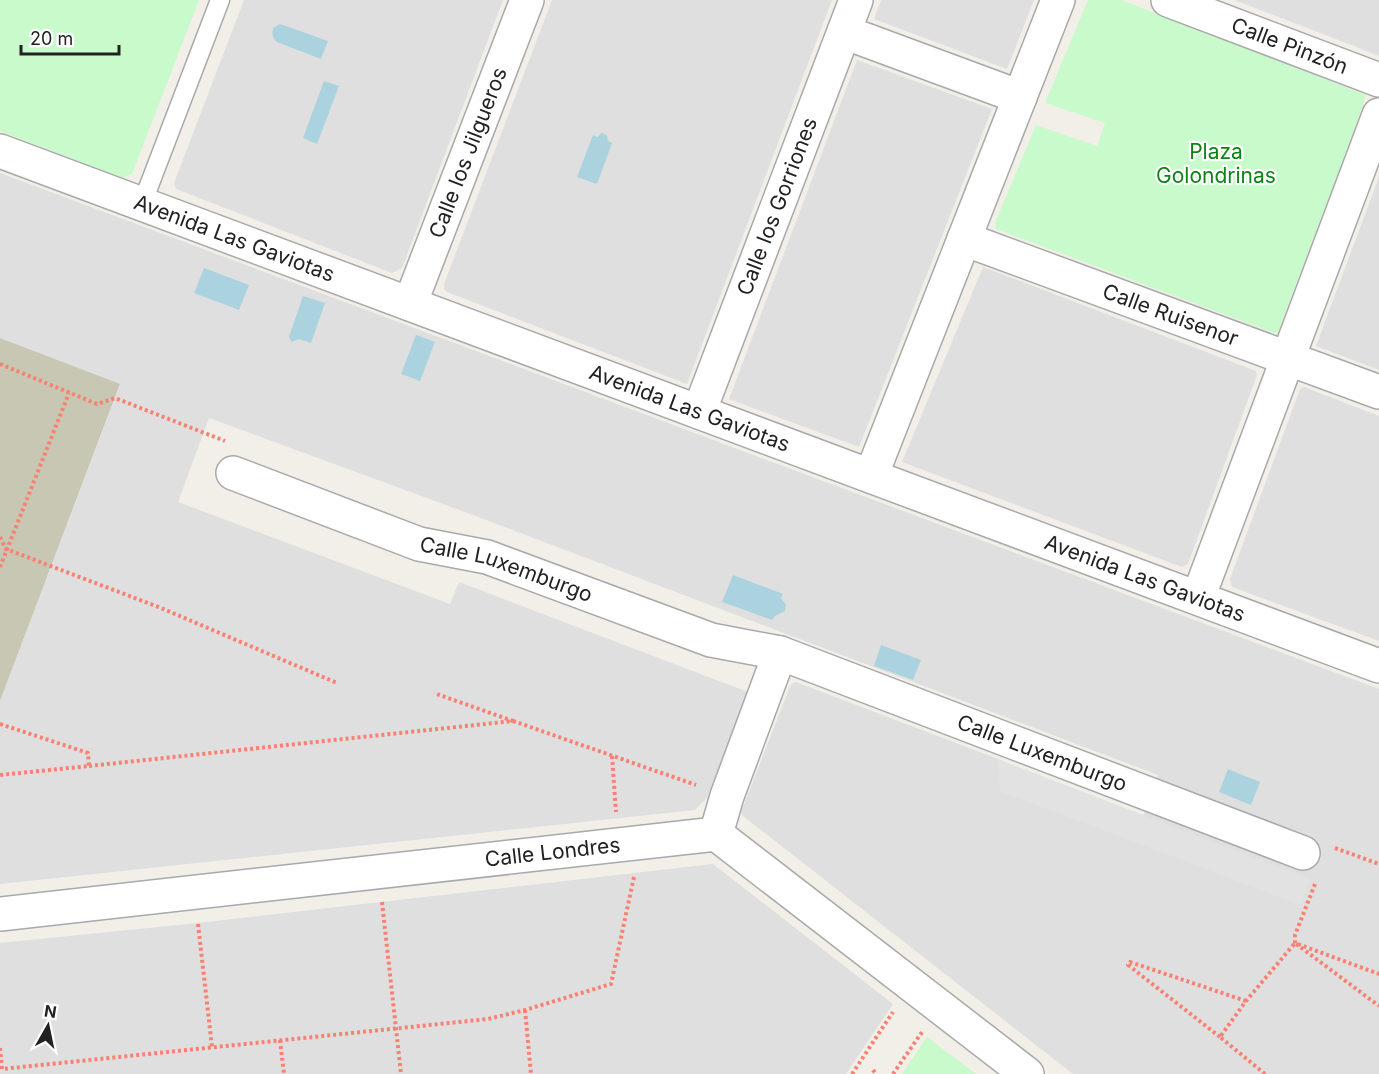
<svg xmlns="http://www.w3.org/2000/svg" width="1379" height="1074" font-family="Inter,sans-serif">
<rect width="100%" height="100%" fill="#f2efe9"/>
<g fill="#e0dfdf">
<path d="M244,0H503L402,268L392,273L176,189L174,183Z"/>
<path d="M552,0H832L687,384L447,292L444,289V284Z"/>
<path d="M881,0H1034L1007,69L874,19Z"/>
<path d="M1234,0H1379V56L1354,46Z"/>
<path d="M857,60L992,109L859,447L729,399Z"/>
<path d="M0,173L1379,689V1074H1073L743,816L741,812L791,684L796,682L998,759L1001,791L1134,841L1158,775L473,515L209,418L178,502L450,604L459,582L748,692L707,798L695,810L0,884V701L120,385L0,338Z"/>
<path d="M1379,177V370L1316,346Z"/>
<path d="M983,267L1256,371L1257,375L1188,564L1182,567L902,462Z"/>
<path d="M1304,387L1379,416V641L1232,587L1230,579L1300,389Z"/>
<path d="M713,864L893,1004L846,1074H0V943L198,923Z"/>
</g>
<path fill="#c7c7b4" d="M0,338L120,384L0,701Z"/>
<g fill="#c8facc">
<path d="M0,0H199L132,174L122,178L0,131Z"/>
<path d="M1088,0H1121L1366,95L1352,137L1277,334L996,229L995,223L1036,125L1097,146L1105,123L1045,103Z"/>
<path d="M927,1037L976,1074H902Z"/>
</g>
<path fill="#e2e2e2" d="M998,759L1310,879L1300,905L1000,791Z"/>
<g fill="#aad3df">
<path d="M280,24L328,41L321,59L277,42C272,38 272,34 273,28Z"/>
<path d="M324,81L339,86L317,144L303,138Z"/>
<path d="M602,133L607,135L608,141L612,143L597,184L577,177L593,135L597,137Z"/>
<path d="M204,268L249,285L239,310L194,293Z"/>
<path d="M303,296L325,303L311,343L299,339L292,342L289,337Z"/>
<path d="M416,335L435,342L420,381L401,374Z"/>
<path d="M733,575L783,594L781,598L786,605L785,611L775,616L772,620L722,602Z"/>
<path d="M881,645L921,660L913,680L874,666Z"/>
<path d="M1228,769L1260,782L1251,805L1219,792Z"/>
</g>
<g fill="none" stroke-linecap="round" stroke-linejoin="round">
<g stroke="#a9a9a9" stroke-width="21">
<path id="service" d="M142,204L220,0"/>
</g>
<g stroke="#a9a9a9" stroke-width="36">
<g id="minor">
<path id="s1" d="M1168,0L1379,80"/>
<path d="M844,32L1020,97"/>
<path id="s2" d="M0,151L1379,666"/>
<path id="s3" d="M964,239L1379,392"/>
<path id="s4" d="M410,304L527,0"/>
<path id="s5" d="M699,412L856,0"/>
<path id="s6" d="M233,473L419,544L487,557L711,640L780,653L1303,853"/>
<path d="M871,476L1058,0"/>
<path d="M1198,598L1379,115"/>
<path d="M716,834L727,796L780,653"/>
<path id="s7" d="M0,914L716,834L1027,1074"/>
</g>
</g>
<g stroke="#fa8072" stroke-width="4" stroke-dasharray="3 3" stroke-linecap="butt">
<path d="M0,364L97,404L115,398L225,441"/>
<path d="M0,537L6,549L161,608L337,683"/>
<path d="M0,567L69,393"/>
<path d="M513,721L696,785"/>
<path d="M0,724L88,753L89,766L0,775"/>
<path d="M612,756L616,812"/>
<path d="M89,766L513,721L434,693"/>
<path d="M1335,848L1379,864"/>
<path d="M1315,884L1295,935V943L1379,974"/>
<path d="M382,902L401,1074"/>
<path d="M198,924L212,1047"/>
<path d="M525,1010L531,1074"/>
<path d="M1220,1037L1128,965L1130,962L1246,1001"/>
<path d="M280,1040L284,1074"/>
<path d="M0,1048L2,1069L488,1019L525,1010L611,984L634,877"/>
<path d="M873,1070L876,1074"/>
<path d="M852,1074L893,1012"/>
<path d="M893,1074L922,1032"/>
<path d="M1265,1074L1220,1037L1246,1001L1295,943L1379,1006"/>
</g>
<use href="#service" stroke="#fff" stroke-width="18"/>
<use href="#minor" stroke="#fff" stroke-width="33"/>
</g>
<g text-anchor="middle" stroke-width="4.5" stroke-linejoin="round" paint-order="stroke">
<g font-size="21" fill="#222" stroke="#fff">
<text dy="7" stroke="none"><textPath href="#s1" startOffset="130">Calle Pinzón</textPath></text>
<text dy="7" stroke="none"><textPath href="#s4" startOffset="162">Calle los Jilgueros</textPath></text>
<text dy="7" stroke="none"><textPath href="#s5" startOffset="220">Calle los Gorriones</textPath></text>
<text dy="7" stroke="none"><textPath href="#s2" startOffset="250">Avenida Las Gaviotas</textPath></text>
<text dy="7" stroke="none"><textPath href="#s3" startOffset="220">Calle Ruisenor</textPath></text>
<text dy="7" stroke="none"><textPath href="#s2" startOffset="736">Avenida Las Gaviotas</textPath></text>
<text dy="7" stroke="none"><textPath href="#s6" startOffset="290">Calle Luxemburgo</textPath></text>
<text dy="7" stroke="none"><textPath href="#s2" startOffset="1222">Avenida Las Gaviotas</textPath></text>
<text dy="7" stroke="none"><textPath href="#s6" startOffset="858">Calle Luxemburgo</textPath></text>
<text dy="7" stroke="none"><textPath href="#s7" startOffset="556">Calle Londres</textPath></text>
</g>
<g font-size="21" fill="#0c8416" stroke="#fff">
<text x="1216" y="159">Plaza<tspan x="1216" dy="24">Golondrinas</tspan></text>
</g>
</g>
<g transform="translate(48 1026) rotate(9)" stroke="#ffffff" stroke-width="4.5" paint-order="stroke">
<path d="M0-4.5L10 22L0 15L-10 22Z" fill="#222222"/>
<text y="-9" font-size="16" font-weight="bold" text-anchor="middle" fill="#222222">N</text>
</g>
<path d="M21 45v9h98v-9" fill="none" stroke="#222222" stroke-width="3"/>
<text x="30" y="45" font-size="18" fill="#222222" stroke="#ffffff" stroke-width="4.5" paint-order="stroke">20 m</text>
</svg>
